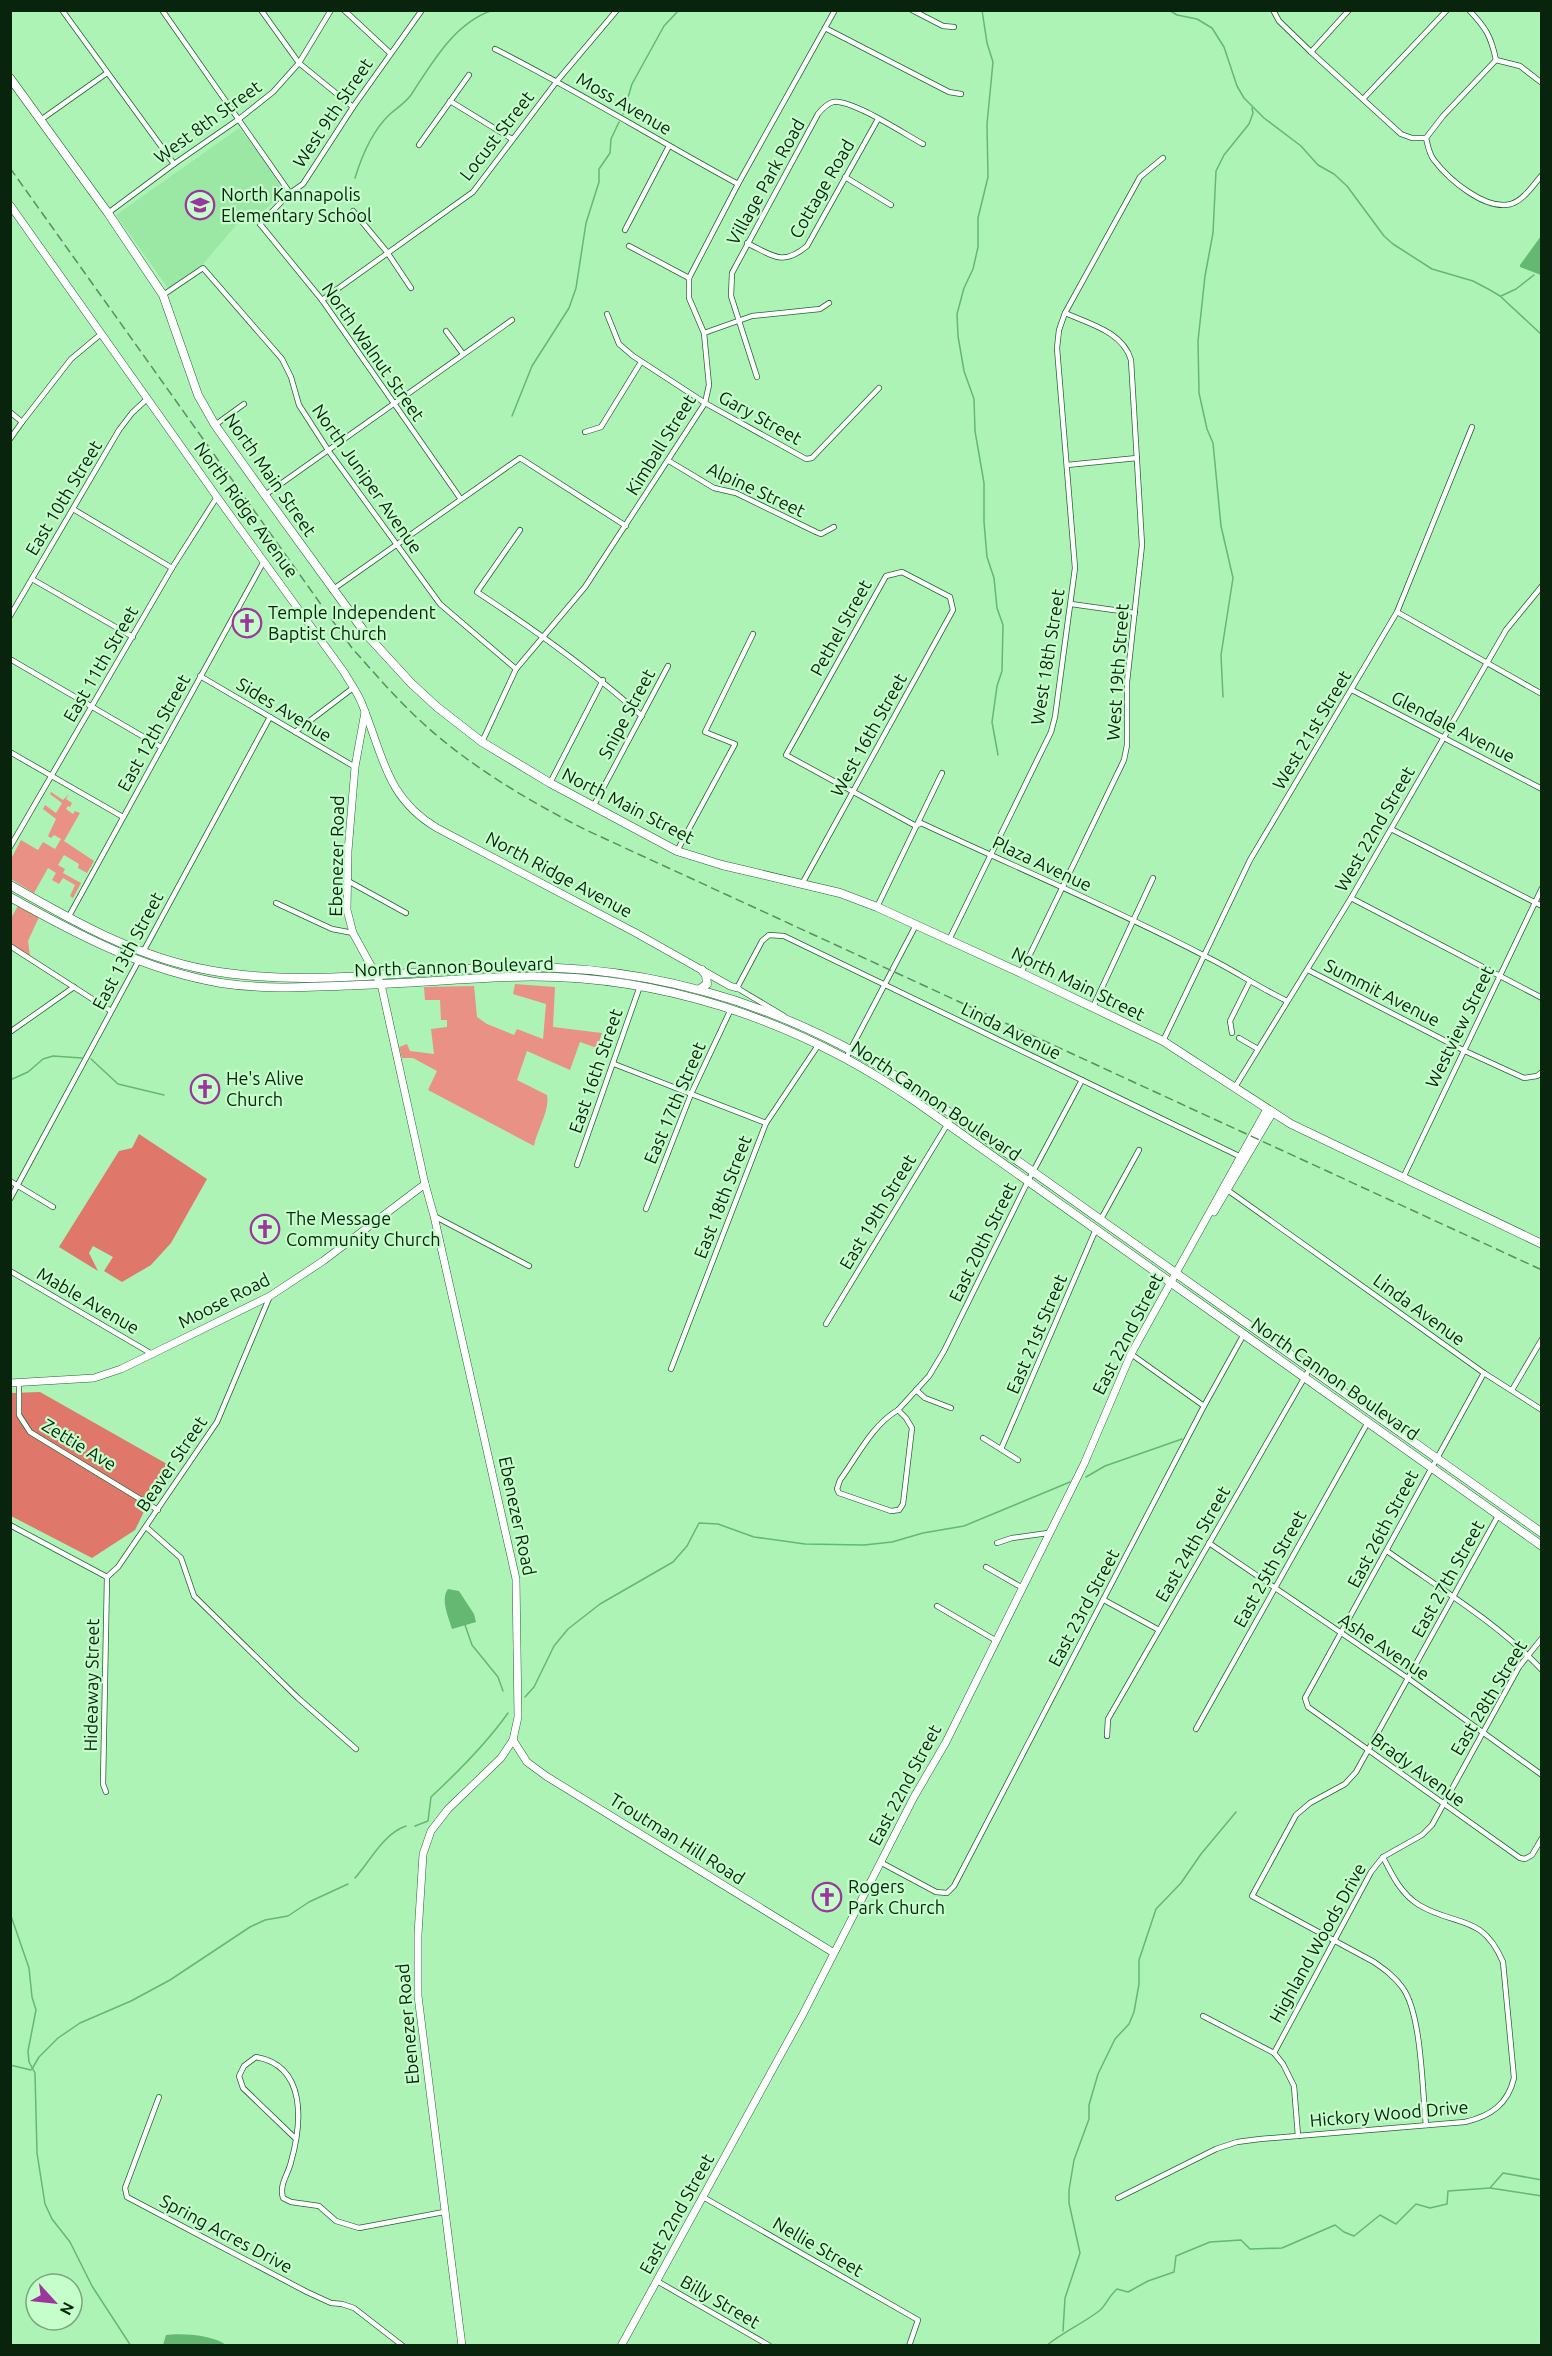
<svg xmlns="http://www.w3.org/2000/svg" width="1552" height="2356" font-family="Ubuntu,sans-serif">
<rect width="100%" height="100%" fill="#adf3b6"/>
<path fill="#9be8a5" d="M239,128L264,160L284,192L255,219H246L238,223L203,264L168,288L116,215Z"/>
<g fill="#ea9186">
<path d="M51,792L63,800L69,794L66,799L72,803L70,807L68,806L66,809L73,814L75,811L80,813L64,841L94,861L87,873L78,868L79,864L64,855L58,865L65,869L63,873L81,883L73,898L70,896L75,885L63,878L59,884L52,880L56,873L48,868L34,893L11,879V859L21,840L38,850L43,842L55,849L61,839L54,835L51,838L48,836L56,819L43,809L45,805L56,813L62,803L50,794Z"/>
<path d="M18,906L39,917L28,941L30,956L11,944V918Z"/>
<path d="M515,984L555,987L553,1027L602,1033L597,1048L580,1042L570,1070L527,1051L517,1080L547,1095C550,1111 537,1129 534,1146L428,1090L437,1071L413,1058H402L399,1047L407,1044L410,1051L434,1054L431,1029L447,1027V1020H441L440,1000H425L424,987L474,986L477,1017L487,1024L514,1035L517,1029L543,1039L546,1004L513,994Z"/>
</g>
<g fill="#df776b">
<path d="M139,1134L207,1179L171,1243L151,1265L122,1282L104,1271L113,1257L93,1246L89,1253L98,1271L59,1247L119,1151L132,1148Z"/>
<path d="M40,1392L167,1464L135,1530L92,1558L11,1516L10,1393Z"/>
</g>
<g fill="#64b871">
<path d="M1541,236V275L1520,267V265Z"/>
<path d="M448,1589L459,1591L474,1614L476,1622L452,1629C449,1618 440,1599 448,1589Z"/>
<path d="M166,2335C182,2333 213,2335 226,2345H163Z"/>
</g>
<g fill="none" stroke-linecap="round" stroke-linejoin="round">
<g stroke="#64b871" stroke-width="1.5">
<path d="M982,10L987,43L993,62L987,124L988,177L978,218V247L973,269L964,288L957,314L958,336L964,371L974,399L975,431L984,483V522L987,557L994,578L997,608L1003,625L1002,671L997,686L992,722L998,755"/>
<path d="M1169,10L1177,15L1197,19L1212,28L1224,47L1237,86L1244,98L1264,118L1301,146L1318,165L1334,174L1347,186L1384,236L1393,244L1432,269L1473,281L1490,290L1500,296L1542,335"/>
<path d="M623,114L632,84L664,26L679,10"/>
<path d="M355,178C362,155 372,131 390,114C397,108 405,103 411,95C432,63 454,23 493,10"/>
<path d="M1501,296L1516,289L1534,275"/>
<path d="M512,416L532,366L569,308L576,288L586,223L599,182V169L610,153L611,139L619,122"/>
<path d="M1223,697L1221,655L1233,578L1221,526L1213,443L1207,429L1199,393L1198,341L1205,276L1213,233L1216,171L1224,155L1249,124L1253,113L1252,108"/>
<path d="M91,1059L118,1084L164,1095"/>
<path d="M10,1080L28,1072L43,1059L53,1056L82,1058"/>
<path d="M1086,1477L1105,1466L1182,1439"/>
<path d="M465,1625L472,1645L498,1677L503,1691"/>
<path d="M525,1697L534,1687L554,1646L568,1629L600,1604L673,1562L687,1546L699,1523L718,1524L754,1537L805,1544L864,1545L892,1542L923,1533L964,1526L1070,1482"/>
<path d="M415,1826L428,1821L431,1797C459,1771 486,1744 508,1713"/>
<path d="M355,1878C371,1860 383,1834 406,1826"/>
<path d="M10,1913L29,1968L32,1997L36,2010L28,2051L29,2062L35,2073L37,2153L45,2204L52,2219L70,2242L92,2286L131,2346"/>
<path d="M10,2065L31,2070"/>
<path d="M32,2069L39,2057L58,2038L80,2023L131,2001L170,1980L250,1927L265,1920L288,1916L309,1902L348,1884"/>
<path d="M1490,2188L1542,2196"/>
<path d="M1063,2331L1065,2298L1080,2253L1069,2203V2190L1074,2160L1089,2119V2105L1098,2074L1115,2039L1129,2024L1134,2012L1139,1984V1960L1156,1909L1181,1883L1201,1854L1236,1812"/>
<path d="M1034,2346H1038"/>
<path d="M1046,2346C1063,2332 1082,2324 1099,2311C1105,2307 1108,2297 1117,2289L1128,2292L1148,2281L1174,2272L1176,2256L1210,2242L1241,2240L1250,2249L1282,2248L1335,2225L1344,2232L1354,2236L1380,2215L1396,2224L1416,2204L1430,2208L1447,2204L1448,2191L1490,2188L1503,2173L1542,2180"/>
</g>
<g stroke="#226630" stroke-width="6">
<g id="street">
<path d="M62,10L174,164"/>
<path d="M162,10L290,193"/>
<path d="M261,10L299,63L353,107"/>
<path d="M344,10L390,53"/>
<path d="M422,10L353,107L303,184L290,193L260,224L322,300L460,498"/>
<path d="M912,10L943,26L954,27"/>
<path d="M1273,10L1279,21L1311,52L1401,134L1412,138H1426"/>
<path d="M1469,10C1486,28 1491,36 1496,60"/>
<path d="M825,28L949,92L961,94"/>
<path d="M495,49C578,91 657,140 738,184"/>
<path d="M1311,52L1349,10"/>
<path d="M1496,60L1443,116L1426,138C1428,146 1429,154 1434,160C1449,180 1486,211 1511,204C1524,200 1533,185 1542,175"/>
<path d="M1496,60L1520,66L1542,83"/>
<path d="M1363,99L1447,10"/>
<path d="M450,101L512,139"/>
<path d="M42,119L107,73"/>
<path d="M419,145L469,75"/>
<path d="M845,177L891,205"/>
<path d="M353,211L387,252L411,288"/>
<path d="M108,213L174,164L239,119L273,92L299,63L331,10"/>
<path d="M625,230L669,146"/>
<path d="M747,243C772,255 782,267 807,246L878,119"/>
<path d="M629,246L689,278"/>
<path d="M163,295L203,268L282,359L291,377L299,405L328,450L440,604L516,669"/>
<path d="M322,300L473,192L557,81L617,10"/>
<path d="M1065,313L1140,177L1163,158"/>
<path d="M607,314L619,344L633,356L705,403L806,459L812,458L879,388"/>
<path d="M446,331L463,354"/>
<path d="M704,333L752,316L820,309L829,303"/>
<path d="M757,377L731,296L732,273L818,114C822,109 827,104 833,102C850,98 906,135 923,144"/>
<path d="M10,412L22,422"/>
<path d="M215,425L244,404"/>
<path d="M585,432L601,427L641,362"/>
<path d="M10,439L22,422L71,359L101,334"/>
<path d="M669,461L714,488L736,493L816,532L821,534L834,527"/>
<path d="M1067,465L1137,458"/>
<path d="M265,495L512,320"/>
<path d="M73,509L172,568"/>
<path d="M520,530L477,592C535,630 590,669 642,716"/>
<path d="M32,579L133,637"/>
<path d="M332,590L520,458L626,526"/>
<path d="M1071,604L1135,613"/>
<path d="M1397,612L1542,694"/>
<path d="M10,616L119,430L132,413L147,399"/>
<path d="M10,659L161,747"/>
<path d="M200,676L355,767"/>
<path d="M1352,690L1542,789"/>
<path d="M295,732L353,688"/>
<path d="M482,742L516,669L585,587L705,403L709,385L704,333L689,298V278L738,184L835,10"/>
<path d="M10,752L123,817"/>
<path d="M550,783L603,680"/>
<path d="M593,807L668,666"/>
<path d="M1391,829L1542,906"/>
<path d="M10,847L172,568L217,497"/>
<path d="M677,851L735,744L705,732L753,634"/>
<path d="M348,881L406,913"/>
<path d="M802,884L953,610L950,597L902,572L886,576L786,755L916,826L921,823C1015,867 1111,907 1203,955C1232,969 1258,987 1287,1001"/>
<path d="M1351,898L1542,998"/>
<path d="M276,903L332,929L353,933"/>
<path d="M877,907L942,773"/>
<path d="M68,918L264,561"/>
<path d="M949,940L1051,732L1055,717L1075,568L1057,348L1059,330L1065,313C1090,324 1123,332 1131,360L1142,545L1127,682V745L1124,760L1021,973"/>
<path d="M10,946L111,1011"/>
<path d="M143,952L270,717"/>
<path d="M1308,970L1465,1051L1524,1078L1537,1076L1542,1072"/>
<path d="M1093,1007L1153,878"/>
<path d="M784,1016L737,988L762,941L769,935L784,936L1241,1157"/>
<path d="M10,1032L74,987"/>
<path d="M1232,1033L1230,1021L1249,983"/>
<path d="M1239,1038L1258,1049"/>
<path d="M1163,1041L1250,860L1397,612L1472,427"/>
<path d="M846,1058L916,925"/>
<path d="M614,1064L766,1123"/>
<path d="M1235,1087L1351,898L1506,630L1542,586"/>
<path d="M577,1165L640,986"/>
<path d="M1403,1178L1542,888"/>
<path d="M10,1181L53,1207"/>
<path d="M1226,1189L1484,1373L1542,1410"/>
<path d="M10,1199L139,960"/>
<path d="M646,1209L691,1094L731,1009"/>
<path d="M434,1216L529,1266"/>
<path d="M1101,1219L1139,1150"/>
<path d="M10,1271L152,1354"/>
<path d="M826,1324L953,1115"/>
<path d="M1131,1354L1204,1406"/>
<path d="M671,1369L766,1123L819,1044"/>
<path d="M1484,1373L1305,1698L1308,1707L1520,1858L1525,1859L1532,1855L1542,1838"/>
<path d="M19,1383V1415L30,1432L158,1510"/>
<path d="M916,1390L925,1398L951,1408"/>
<path d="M1512,1390L1542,1339"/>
<path d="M898,1410L929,1376L944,1351L1028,1181L1082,1080"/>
<path d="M898,1410L906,1418L912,1428L903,1504L899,1510L891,1511L839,1493L837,1489L840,1480C857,1457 872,1425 898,1410Z"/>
<path d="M983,1438L1018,1460"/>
<path d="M1001,1449L1096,1229"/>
<path d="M10,1525L107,1577"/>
<path d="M146,1527L181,1558L194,1596L298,1698L356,1749"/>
<path d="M997,1543L1012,1538L1048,1533"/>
<path d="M1209,1543L1409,1679L1542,1775"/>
<path d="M1387,1551C1439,1588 1498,1623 1542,1670"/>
<path d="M986,1567L1021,1587"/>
<path d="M107,1577L118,1567L217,1422L270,1296"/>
<path d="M1104,1600L1159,1630"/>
<path d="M937,1606L995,1640"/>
<path d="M1196,1729L1368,1422"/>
<path d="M1107,1736L1108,1719L1310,1368"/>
<path d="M106,1792L103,1784L107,1577"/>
<path d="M880,1862L936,1892L947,1893L954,1886L1204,1406L1244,1334"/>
<path d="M1203,2016L1274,2053L1283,2064L1294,2086L1298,2136"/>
<path d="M1274,2053L1371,1872L1383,1857L1422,1835L1432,1825L1519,1667L1542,1638"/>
<path d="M159,2097L125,2188L127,2197L307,2292L331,2303L342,2304L354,2308L403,2346"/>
<path d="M1426,2125C1422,2090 1422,2013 1402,1987C1394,1976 1384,1969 1374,1962L1252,1896L1296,1815L1310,1803L1345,1784L1356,1772L1499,1514"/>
<path d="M295,2138L243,2088L239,2076L244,2066L256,2057C307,2066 302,2123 291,2162C288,2175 279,2184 283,2198L291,2202L319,2206L336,2221L359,2228L444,2212"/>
<path d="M703,2197L918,2320L909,2346"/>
<path d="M1118,2198L1216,2149L1237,2142L1260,2139L1465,2122C1491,2116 1508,2104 1514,2078L1503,1962C1482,1913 1456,1927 1419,1905C1401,1894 1392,1875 1383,1857"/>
<path d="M657,2281L770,2346"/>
</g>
</g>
<g stroke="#226630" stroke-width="8">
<g id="secondary">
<path d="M10,205L217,497L344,672C350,683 358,693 362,704C383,755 386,798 437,828L636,933L730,986L737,988"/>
<path d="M365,712L355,767L348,851L347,910L353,933L381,984L425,1184L434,1216L516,1579L518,1717L513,1740L501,1758L448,1809L431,1831L423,1854L418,1934V1996L462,2346"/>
<path d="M1214,1212L1273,1112"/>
<path d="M10,1383L94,1378L121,1369L152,1354L270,1296L323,1261L425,1184"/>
<path d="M513,1740L527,1762L546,1776L834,1953"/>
<path d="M621,2346L803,2014L914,1797L946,1742L1084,1464L1131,1354L1267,1109"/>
</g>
</g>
<g stroke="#226630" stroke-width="9">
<g id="primary">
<path d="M10,78L108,213L163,295L198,395L215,425L265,495L366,634L411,683L437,707L482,742L550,783L677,851L722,865L840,893L877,907L1021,973L1163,1041L1291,1124L1542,1244"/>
<path d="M10,885C73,921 136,957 208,970C300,987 395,972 486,968C646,960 790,1004 922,1093L1542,1533"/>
<path d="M10,897C78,935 144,970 221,983C267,990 313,987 359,985C409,983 458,979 507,977C653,971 796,1019 915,1101L1542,1546"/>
<path d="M700,989L707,984L706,975L702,970"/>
</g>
</g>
<use href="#street" stroke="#fff" stroke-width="4.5"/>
<use href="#secondary" stroke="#fff" stroke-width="7"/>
<use href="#primary" stroke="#fff" stroke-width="8"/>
<path stroke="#5c8d63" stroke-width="1.5" stroke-dasharray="9 4.5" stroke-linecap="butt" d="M10,168L352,648C369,667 386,687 405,706C456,758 521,797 586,830L1542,1270"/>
</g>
<defs>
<g id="school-ring" transform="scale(1.5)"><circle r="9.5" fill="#c5fdcb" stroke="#9b369c" stroke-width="1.5"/><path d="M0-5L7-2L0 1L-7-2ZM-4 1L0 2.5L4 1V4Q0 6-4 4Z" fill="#9b369c"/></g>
<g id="church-ring" transform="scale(1.5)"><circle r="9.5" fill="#c5fdcb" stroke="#9b369c" stroke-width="1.5"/><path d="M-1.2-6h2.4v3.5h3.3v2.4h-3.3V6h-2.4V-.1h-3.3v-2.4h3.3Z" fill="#9b369c"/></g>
</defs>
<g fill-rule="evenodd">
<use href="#school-ring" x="200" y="205"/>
<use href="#church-ring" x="247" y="623"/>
<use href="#church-ring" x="205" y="1089"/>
<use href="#church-ring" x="265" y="1229"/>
<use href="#church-ring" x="827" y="1897"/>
</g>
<g text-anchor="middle" stroke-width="4.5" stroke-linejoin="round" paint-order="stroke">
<g font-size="18" fill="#08240d" stroke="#c5fdcb">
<text transform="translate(624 104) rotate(30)" y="6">Moss Avenue</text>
<text transform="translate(333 113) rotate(-56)" y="6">West 9th Street</text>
<text transform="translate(208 122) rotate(-36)" y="6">West 8th Street</text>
<text transform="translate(497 136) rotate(-52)" y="6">Locust Street</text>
<text transform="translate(766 182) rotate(-61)" y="6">Village Park Road</text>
<text transform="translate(822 189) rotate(-60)" y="6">Cottage Road</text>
<text transform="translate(373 352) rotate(55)" y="6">North Walnut Street</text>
<text transform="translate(760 418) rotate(29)" y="6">Gary Street</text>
<text transform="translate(661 445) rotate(-58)" y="6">Kimball Street</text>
<text transform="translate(270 475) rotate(55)" y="6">North Main Street</text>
<text transform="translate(367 479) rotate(55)" y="6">North Juniper Avenue</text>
<text transform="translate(756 490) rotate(25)" y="6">Alpine Street</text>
<text transform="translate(64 498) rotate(-59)" y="6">East 10th Street</text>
<text transform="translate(246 510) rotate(54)" y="6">North Ridge Avenue</text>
<text transform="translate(841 628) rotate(-61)" y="6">Pethel Street</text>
<text transform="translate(1048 657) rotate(-81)" y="6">West 18th Street</text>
<text transform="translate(101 664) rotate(-60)" y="6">East 11th Street</text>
<text transform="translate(1118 672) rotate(-86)" y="6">West 19th Street</text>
<text transform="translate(284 710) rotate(31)" y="6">Sides Avenue</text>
<text transform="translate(627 714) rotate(-62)" y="6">Snipe Street</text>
<text transform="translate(1453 727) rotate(27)" y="6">Glendale Avenue</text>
<text transform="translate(1312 730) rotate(-59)" y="6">West 21st Street</text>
<text transform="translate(154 733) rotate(-61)" y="6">East 12th Street</text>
<text transform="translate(869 735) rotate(-61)" y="6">West 16th Street</text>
<text transform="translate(628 806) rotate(27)" y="6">North Main Street</text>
<text transform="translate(1375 829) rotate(-60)" y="6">West 22nd Street</text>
<text transform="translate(337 856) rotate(-89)" y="6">Ebenezer Road</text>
<text transform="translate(1042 864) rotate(25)" y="6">Plaza Avenue</text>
<text transform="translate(559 875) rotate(28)" y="6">North Ridge Avenue</text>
<text transform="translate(128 951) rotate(-62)" y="6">East 13th Street</text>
<text transform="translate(454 967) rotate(-2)" y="6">North Cannon Boulevard</text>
<text transform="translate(1078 984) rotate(26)" y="6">North Main Street</text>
<text transform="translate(1382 993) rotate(27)" y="6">Summit Avenue</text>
<text transform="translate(1460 1027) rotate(-64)" y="6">Westview Street</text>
<text transform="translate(1011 1031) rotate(26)" y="6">Linda Avenue</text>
<text transform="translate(596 1071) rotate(-71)" y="6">East 16th Street</text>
<text transform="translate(936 1101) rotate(34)" y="6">North Cannon Boulevard</text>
<text transform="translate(675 1103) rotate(-67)" y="6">East 17th Street</text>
<text transform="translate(723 1197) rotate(-69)" y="6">East 18th Street</text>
<text transform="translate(878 1212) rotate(-59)" y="6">East 19th Street</text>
<text transform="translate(983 1242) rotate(-64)" y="6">East 20th Street</text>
<text transform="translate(88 1301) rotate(30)" y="6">Mable Avenue</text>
<text transform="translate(224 1301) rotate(-27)" y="6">Moose Road</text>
<text transform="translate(1419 1310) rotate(36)" y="6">Linda Avenue</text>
<text transform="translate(1037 1334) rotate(-67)" y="6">East 21st Street</text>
<text transform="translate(1128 1334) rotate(-63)" y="6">East 22nd Street</text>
<text transform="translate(1335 1379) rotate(35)" y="6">North Cannon Boulevard</text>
<text transform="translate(79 1445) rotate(31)" y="6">Zettie Ave</text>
<text transform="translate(172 1464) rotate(-56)" y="6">Beaver Street</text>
<text transform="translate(517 1516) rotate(78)" y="6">Ebenezer Road</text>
<text transform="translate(1383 1529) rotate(-62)" y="6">East 26th Street</text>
<text transform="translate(1193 1544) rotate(-60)" y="6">East 24th Street</text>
<text transform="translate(1270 1569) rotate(-61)" y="6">East 25th Street</text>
<text transform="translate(1448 1579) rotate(-61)" y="6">East 27th Street</text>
<text transform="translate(1084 1608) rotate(-62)" y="6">East 23rd Street</text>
<text transform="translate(1384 1647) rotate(34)" y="6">Ashe Avenue</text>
<text transform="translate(92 1685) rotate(-89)" y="6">Hideaway Street</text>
<text transform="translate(1489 1698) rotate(-59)" y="6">East 28th Street</text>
<text transform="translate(1418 1770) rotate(36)" y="6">Brady Avenue</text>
<text transform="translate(905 1785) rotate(-62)" y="6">East 22nd Street</text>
<text transform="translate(677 1839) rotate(32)" y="6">Troutman Hill Road</text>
<text transform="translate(1318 1943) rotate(-61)" y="6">Highland Woods Drive</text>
<text transform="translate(408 2024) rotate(-95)" y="6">Ebenezer Road</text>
<text transform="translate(1389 2114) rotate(-5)" y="6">Hickory Wood Drive</text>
<text transform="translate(677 2214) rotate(-61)" y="6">East 22nd Street</text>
<text transform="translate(226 2234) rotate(28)" y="6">Spring Acres Drive</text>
<text transform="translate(818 2247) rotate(30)" y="6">Nellie Street</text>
<text transform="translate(720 2302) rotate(30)" y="6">Billy Street</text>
</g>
<g font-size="18" fill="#08240d" stroke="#c5fdcb" text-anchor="start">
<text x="221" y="201">North Kannapolis<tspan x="221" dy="21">Elementary School</tspan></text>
<text x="268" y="619">Temple Independent<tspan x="268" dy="21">Baptist Church</tspan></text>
<text x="226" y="1085">He's Alive<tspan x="226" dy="21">Church</tspan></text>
<text x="286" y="1225">The Message<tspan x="286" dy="21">Community Church</tspan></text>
<text x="848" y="1893">Rogers<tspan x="848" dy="21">Park Church</tspan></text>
</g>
</g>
<rect width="1552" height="2356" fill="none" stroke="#08240d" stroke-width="24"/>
<g transform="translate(54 2302) rotate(117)"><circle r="28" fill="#c5fdcb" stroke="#79a67f" stroke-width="1.5"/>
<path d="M0-4.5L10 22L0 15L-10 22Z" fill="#9b369c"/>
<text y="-9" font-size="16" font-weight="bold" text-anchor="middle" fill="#08240d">N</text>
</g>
</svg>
